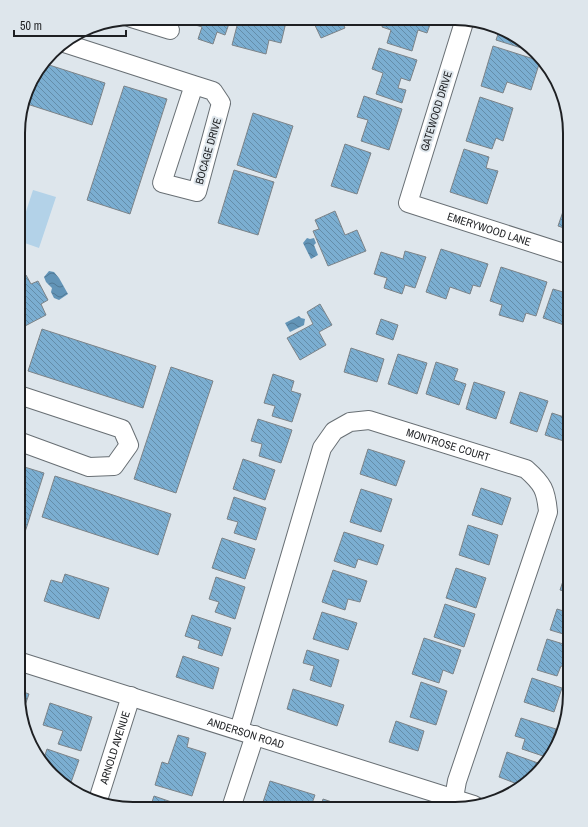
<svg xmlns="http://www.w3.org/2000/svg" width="588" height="827" font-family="'Archivo Narrow',sans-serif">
<defs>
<pattern id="water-waves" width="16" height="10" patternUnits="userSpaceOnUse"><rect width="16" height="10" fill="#6294b7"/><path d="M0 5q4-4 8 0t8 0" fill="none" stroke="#507894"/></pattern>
<pattern id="building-back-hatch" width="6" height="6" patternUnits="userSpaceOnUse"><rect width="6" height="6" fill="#7baed1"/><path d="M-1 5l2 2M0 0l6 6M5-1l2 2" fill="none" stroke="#648da9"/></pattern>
</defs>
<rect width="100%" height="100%" fill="#dee6ec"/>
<path fill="#b3d2e8" d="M33,190L56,197L39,248L19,241V233Z"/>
<g fill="url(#water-waves)">
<path d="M307,238L310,239L314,238L316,243L314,245L318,255L311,259L303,243Z"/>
<path d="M49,271L54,272L59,278L68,294L59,300L54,298L51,292L52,288L46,282L44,277Z"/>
<path d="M299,316L301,318L305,319L304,325L290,332L285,323Z"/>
</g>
<g fill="url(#building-back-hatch)" stroke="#7c8388">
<path d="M191,18H231L225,35L217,32L213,44L198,39L202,27L189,23Z"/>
<path d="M239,18H287L281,43L269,40L266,54L232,45Z"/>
<path d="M312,19H341L345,28L321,38Z"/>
<path d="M384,19H432L427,33L418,30L412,51L387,43L391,30L382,27Z"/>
<path d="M499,31L525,42L534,52L496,40Z"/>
<path d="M493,46L540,61L531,90L507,82L503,93L481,86Z"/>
<path d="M379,48L417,60L410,81L401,78L398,88L406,90L402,103L376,94L383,73L372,69Z"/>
<path d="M43,63L105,83L92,125L24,103L33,76Z"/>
<path d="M124,86L167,99L130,214L87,200Z"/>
<path d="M364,96L402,109L389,150L361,141L368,120L357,117Z"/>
<path d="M480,97L513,108L503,141L496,138L492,149L466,141Z"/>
<path d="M253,113L293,126L276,178L237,165Z"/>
<path d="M345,144L371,153L357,194L331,186Z"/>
<path d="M464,149L489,157L486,168L498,171L487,204L450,192Z"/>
<path d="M234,170L274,182L258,235L218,223Z"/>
<path d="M568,197L570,198V230L558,226Z"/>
<path d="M335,211L345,235L357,230L366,251L328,266L313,231L319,229L315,220Z"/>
<path d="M441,249L488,264L480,287L473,285L470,294L450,287L446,299L426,292Z"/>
<path d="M405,251L426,257L415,288L405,285L402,294L384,288L387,278L374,274L381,252L403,259Z"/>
<path d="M501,267L547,282L536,316L526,313L523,322L499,315L502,305L490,301Z"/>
<path d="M26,275L31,284L38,281L48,300L41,304L46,315L25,326L19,314V279Z"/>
<path d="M553,289L570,294V327L543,318Z"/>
<path d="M320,304L332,325L319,332L326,345L300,360L287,338L313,324L307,312Z"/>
<path d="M381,319L398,325L393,340L376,334Z"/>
<path d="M42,329L156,366L143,408L28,371Z"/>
<path d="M351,348L384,359L377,382L344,372Z"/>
<path d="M398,354L427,363L417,394L388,384Z"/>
<path d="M436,362L458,369L454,380L466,384L459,405L426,394Z"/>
<path d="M171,367L213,381L176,493L134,479Z"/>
<path d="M273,374L294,381L291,391L301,394L292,422L272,416L275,406L264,403Z"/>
<path d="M474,382L505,392L496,419L466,409Z"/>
<path d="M520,392L548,401L537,432L510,423Z"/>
<path d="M552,413L570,419V443L545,435Z"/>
<path d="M258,419L292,430L281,463L259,456L262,444L251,441Z"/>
<path d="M368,449L405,461L396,486L360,474Z"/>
<path d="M243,459L275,470L265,500L233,489Z"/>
<path d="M18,465L44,473L18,554Z"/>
<path d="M55,476L171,514L158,555L42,517Z"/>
<path d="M481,488L511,498L502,525L472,515Z"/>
<path d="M361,489L392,499L381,532L350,522Z"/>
<path d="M234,497L266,508L256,540L234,533L238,522L227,519Z"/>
<path d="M468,525L498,535L489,565L459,555Z"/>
<path d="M344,532L384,545L377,565L358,559L355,568L334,561Z"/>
<path d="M222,538L255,549L245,579L212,568Z"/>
<path d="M570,560V593L560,590Z"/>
<path d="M456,568L486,578L476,608L446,598Z"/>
<path d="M333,570L367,581L360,602L348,599L345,610L322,602Z"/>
<path d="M65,574L109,588L99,619L44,601L51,580L62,583Z"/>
<path d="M216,577L245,587L235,619L215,612L219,602L209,599Z"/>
<path d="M445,604L475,614L464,647L434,637Z"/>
<path d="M557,609L570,613V636L550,630Z"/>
<path d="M322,612L357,623L348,650L313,639Z"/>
<path d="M192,615L231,628L222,656L198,648L200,641L185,636Z"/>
<path d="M424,638L461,650L453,674L443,670L439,683L412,674Z"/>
<path d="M547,639L570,646V669L561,666L557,676L537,670Z"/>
<path d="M307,650L339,660L331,687L310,680L314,666L303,663Z"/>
<path d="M183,656L219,668L213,689L176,677Z"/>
<path d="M532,678L562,688L554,712L524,702Z"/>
<path d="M421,682L447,691L436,725L410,717Z"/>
<path d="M293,689L344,705L337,726L287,709Z"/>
<path d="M18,690L29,694L22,714L18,695Z"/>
<path d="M50,703L92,717L81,751L58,744L63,731L43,725Z"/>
<path d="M521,718L556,729L546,757L522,749L525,739L515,736Z"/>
<path d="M396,721L424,731L418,751L389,742Z"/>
<path d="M178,735L189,738L187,747L206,753L192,796L155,785L162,762L168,764Z"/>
<path d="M47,749L79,760L69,788L63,785L43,761Z"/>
<path d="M507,752L538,763L535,772L520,785L499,777Z"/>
<path d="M270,781L315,795L310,809L261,808Z"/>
<path d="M154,796L189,808H150Z"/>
<path d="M323,799L353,809H320Z"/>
</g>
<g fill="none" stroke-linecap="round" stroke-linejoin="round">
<g stroke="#686f74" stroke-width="20">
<g id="minor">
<path d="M131,18L170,30"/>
<path id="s1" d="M465,19L408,203L570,255"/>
<path d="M64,43L194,85L213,91L221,103L197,192L162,183L194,85"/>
<path d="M18,441L89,467L114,466L129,445L122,429L19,395"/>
<path id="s2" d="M18,661L474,805"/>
<path id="s3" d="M239,730L322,448L334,431L350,422L369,420L526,469C543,484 546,490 548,512L457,781L452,809"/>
<path id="s4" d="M98,800L131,696"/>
<path d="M231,808L255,735"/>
</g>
</g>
<use href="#minor" stroke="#fff" stroke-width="18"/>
</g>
<g text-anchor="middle" stroke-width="4" stroke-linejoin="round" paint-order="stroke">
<g font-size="11" fill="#1e2023" stroke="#dee6ec">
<text transform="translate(436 111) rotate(-73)" y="4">GATEWOOD DRIVE</text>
<text transform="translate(208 151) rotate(-74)" y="4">BOCAGE DRIVE</text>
<text dy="4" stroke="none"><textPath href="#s1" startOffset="278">EMERYWOOD LANE</textPath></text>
<text dy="4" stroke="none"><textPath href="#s3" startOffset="435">MONTROSE COURT</textPath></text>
<text dy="4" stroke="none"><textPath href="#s2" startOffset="239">ANDERSON ROAD</textPath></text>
<text dy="4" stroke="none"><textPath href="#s4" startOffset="55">ARNOLD AVENUE</textPath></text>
</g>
</g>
<path d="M0 0H588V827H0ZM133 25H455A108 108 0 0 1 563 133V694A108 108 0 0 1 455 802H133A108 108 0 0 1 25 694V133A108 108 0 0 1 133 25Z" fill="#dee6ec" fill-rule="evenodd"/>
<path fill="none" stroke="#1e2023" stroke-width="2" d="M133 25H455A108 108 0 0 1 563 133V694A108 108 0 0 1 455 802H133A108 108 0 0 1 25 694V133A108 108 0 0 1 133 25Z"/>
<path d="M14 30v6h112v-6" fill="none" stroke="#1e2023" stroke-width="2"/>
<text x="20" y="30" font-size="12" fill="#1e2023" stroke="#dee6ec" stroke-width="3" paint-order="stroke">50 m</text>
</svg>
